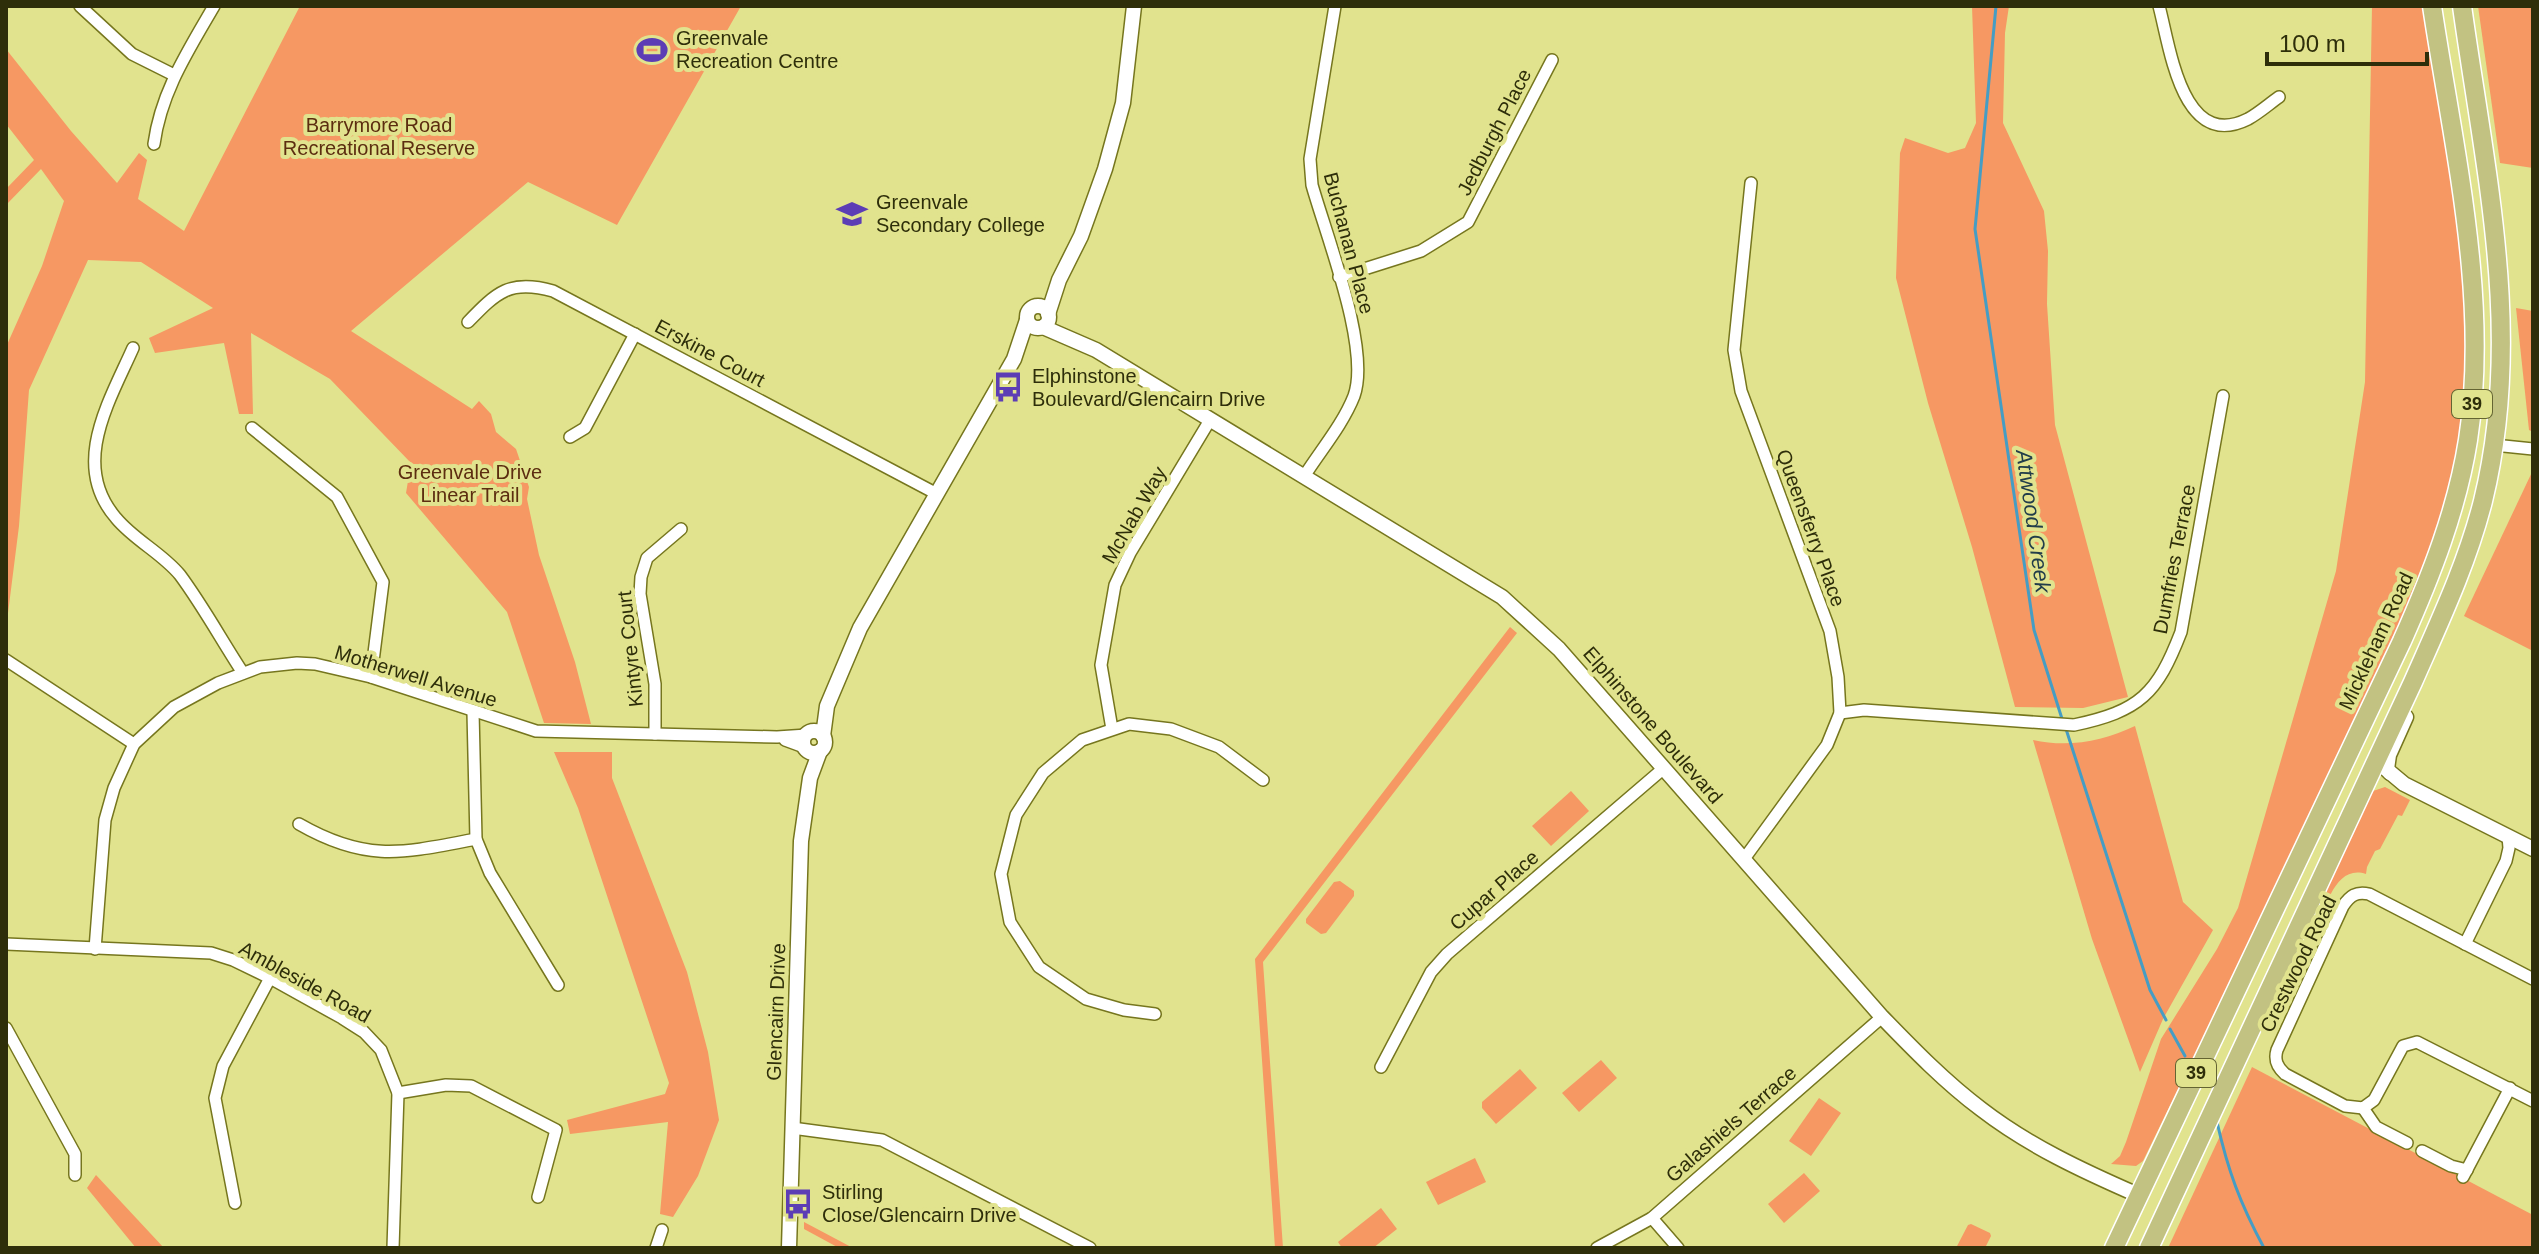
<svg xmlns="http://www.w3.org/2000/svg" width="2539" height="1254" font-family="Arial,sans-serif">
<rect width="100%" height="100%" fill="#e1e38e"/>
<g fill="#f69863">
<path d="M300,6H741L617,225L528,182L351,331L472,409L479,401L491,414L496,432L516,449L529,487L527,499L539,555L575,662L591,724L544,723L507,612L406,493L411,463L330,379L251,333L253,414H239L224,343L155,353L149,338L213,308L141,262L88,260L29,390L19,526L6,629V347L42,266L64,201L41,169L6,205V189L34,160L6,124V49L71,131L117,183L139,153L147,160L138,199L184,231Z"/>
<path d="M1972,6H2009L2005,33L2003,123L2044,211L2048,251L2047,304L2055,425L2128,697L2083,708L2015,707L1972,547L1928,403L1896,278L1900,153L1905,138L1948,153L1965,148L1976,123Z"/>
<path d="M2372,6H2424C2443,129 2473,256 2467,381C2463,458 2439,533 2410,604L2284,871L2143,1161L2136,1166L2111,1164L2120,1156L2126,1142L2161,1039L2217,949L2238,908L2336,571L2365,382Z"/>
<path d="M2478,6H2533V168L2500,163Z"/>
<path d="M2516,308L2533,311V432L2529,430Z"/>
<path d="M2533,470V651L2464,616Z"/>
<path d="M1510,627L1517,633L1263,962L1283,1248H1275L1255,959Z"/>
<path d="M2135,726L2183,902L2213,930L2163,1019L2140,1072L2092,939L2033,740C2069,748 2103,741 2135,726Z"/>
<path d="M554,752H612V778L687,972L708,1052L719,1120L698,1176L673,1217L660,1214L668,1122L570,1134L567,1120L665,1094L669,1083L578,808Z"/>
<path d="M2385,787L2410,800L2402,816L2398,815L2380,849L2375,851L2367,867L2366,874C2335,864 2326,908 2316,929L2306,924L2367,793Z"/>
<path d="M1571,791L1589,811L1551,846L1532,826Z"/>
<path d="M1340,881L1354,891V896L1326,933L1321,934L1306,923V919L1334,882Z"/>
<path d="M1601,1060L1617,1078L1579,1112L1562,1093Z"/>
<path d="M2252,1067L2533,1215V1248H2168Z"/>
<path d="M1520,1069L1537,1088L1496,1124L1482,1108V1102Z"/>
<path d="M1819,1098L1841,1113L1811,1156L1789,1141Z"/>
<path d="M1475,1158L1486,1182L1438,1205L1426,1182Z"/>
<path d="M1804,1173L1820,1191L1784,1223L1768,1204Z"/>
<path d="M96,1175L164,1248H136L87,1188Z"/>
<path d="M1381,1208L1397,1229L1373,1248H1342L1338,1242Z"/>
<path d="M804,1222L853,1248H839L804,1229Z"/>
<path d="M1971,1224L1990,1233L1991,1236L1985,1248H1956L1968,1225Z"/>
</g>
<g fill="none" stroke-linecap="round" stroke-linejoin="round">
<g stroke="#459dc4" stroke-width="3">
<path d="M1996,6L1975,229L2034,630L2063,722"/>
<path d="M2066,729L2150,990L2166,1020"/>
<path d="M2170,1029L2185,1056"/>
<path d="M2217,1122C2228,1171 2240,1203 2264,1248"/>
</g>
<g stroke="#76761e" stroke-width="14">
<g id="minor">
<path d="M80,6L132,54L174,75"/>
<path d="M2159,6C2170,47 2182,152 2248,119C2259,113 2269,104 2279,97"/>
<path d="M154,144C161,92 188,51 214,6"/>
<path d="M1339,277L1421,251L1468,222L1552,60"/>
<path d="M468,322C497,292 510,279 553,291L937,494"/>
<path d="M133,348C109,402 70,465 116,518C134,540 162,553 180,575C203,606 222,641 243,673"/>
<path d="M252,428L337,497L383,582L371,677"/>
<path d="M570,437L585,428L635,334"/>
<path d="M2494,445L2533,449"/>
<path d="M1305,475C1321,450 1343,424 1354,396C1371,349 1326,235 1312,185L1310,159L1335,6"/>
<path d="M6,660L134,744"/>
<path d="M473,712L476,839L490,873L558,985"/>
<path d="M1840,713L1864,710L2074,725C2140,711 2157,694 2181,632L2223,396"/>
<path d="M1112,729L1101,665L1115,585L1130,553L1210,420"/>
<path d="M655,734V684L640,594L641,577L647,558L681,529"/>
<path d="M785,740L804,747"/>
<path d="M299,824C367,863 403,853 476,839"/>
<path d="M1744,859L1827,745L1840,713L1838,677L1830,631L1741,391L1734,350L1751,183"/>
<path d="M6,944L211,953L233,960L270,978L342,1018L364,1032L381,1050L398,1093L393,1248"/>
<path d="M2465,944L2506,861L2509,848L2508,836"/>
<path d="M95,949L105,820L114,788L134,744L174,707L218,683L260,667L297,663L315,664L371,677L536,731L777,737L807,735"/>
<path d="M2533,979L2369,894C2356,891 2350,896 2343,906L2277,1050C2274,1060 2277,1067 2285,1074L2345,1106L2363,1108L2374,1100L2403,1046L2417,1042L2533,1101"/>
<path d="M1155,1014L1124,1010L1086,999L1039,967L1010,922L1001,874L1016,815L1043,773L1082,740L1129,724L1171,729L1219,747L1263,780"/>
<path d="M6,1028L75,1154V1175"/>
<path d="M1381,1067L1431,972L1447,954L1664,768"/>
<path d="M398,1093L446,1085L471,1086L556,1130L538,1197"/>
<path d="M2363,1108L2376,1127L2407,1143"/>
<path d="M792,1128L882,1140L1090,1248"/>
<path d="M2422,1151L2451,1166L2467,1170"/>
<path d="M2463,1177L2510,1088"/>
<path d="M235,1203L215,1098L223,1066L270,978"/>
<path d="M1652,1218L1678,1248"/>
<path d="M656,1248L662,1230"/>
<path d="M1597,1248L1652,1218L1882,1017"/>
</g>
</g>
<g stroke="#76761e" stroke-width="17">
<g id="tertiary">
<circle cx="1038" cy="317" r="11"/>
<path d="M1048,314L1059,280L1081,236L1105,169L1123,103L1134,6"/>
<path d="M1043,327L1096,350L1502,597L1559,649L1882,1017C1913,1049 1945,1082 1981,1109C2029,1146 2083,1171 2138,1195"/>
<circle cx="814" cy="742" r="11"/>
<path d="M823,736L827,706L860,628L1014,359L1027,320"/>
<path d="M2386,769L2404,784L2533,849"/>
<path d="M2390,773L2387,769L2389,755L2406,717"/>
<path d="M789,1248L801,841L810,778L820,751"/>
</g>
</g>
<g stroke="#fff" stroke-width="21">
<g id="primary">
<path d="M2114,1248L2402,641C2431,576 2457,510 2468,440C2490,298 2453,146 2432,6"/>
<path d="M2149,1248L2413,682C2439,623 2467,564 2483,501C2524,334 2485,172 2462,6"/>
</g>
</g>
<use href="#minor" stroke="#fff" stroke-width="11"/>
<use href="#tertiary" stroke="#fff" stroke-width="14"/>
<use href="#primary" stroke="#c2c282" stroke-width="18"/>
</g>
<defs>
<g id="stadium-bare" transform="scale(2.4)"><path d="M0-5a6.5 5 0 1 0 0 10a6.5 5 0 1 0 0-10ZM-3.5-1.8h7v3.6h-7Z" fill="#5c3db5" stroke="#e1e38e" stroke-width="2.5" paint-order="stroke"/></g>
<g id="school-bare" transform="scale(2.4)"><path d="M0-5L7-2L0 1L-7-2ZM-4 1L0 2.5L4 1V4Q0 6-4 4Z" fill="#5c3db5" stroke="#e1e38e" stroke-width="2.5" paint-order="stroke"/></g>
<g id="bus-bare" transform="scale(2.4)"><path d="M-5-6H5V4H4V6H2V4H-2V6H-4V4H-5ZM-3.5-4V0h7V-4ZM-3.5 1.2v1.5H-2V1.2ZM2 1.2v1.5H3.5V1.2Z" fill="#5c3db5" stroke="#e1e38e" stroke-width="2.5" paint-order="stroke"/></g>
</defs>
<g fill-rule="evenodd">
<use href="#stadium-bare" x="652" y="50"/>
<use href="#school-bare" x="852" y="214"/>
<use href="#bus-bare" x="1008" y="387"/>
<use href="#bus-bare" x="798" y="1204"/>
</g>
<g text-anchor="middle" stroke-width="8" stroke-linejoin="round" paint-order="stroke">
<g fill="#e1e38e" stroke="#646432" stroke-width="2">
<rect x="2452" y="390" width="40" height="28" rx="6"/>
<rect x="2176" y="1059" width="40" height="28" rx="6"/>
</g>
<g font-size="18" font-weight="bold" fill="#2e2e0a">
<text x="2472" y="410">39</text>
<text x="2196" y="1079">39</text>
</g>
<g font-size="20" fill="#2e2e0a" stroke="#e1e38e" text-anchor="start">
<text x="676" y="45">Greenvale<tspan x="676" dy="23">Recreation Centre</tspan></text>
<text x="876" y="209">Greenvale<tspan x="876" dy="23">Secondary College</tspan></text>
<text x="1032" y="383">Elphinstone<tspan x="1032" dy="23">Boulevard/Glencairn Drive</tspan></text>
<text x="822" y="1199">Stirling<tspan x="822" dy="23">Close/Glencairn Drive</tspan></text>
</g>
<g font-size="20" fill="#5c2d10" stroke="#e1e38e">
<text x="379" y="132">Barrymore Road<tspan x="379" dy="23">Recreational Reserve</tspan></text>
<text x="470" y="479">Greenvale Drive<tspan x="470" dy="23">Linear Trail</tspan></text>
</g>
<g font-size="20" fill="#2e2e0a" stroke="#e1e38e">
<text transform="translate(1494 132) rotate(-63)" y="7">Jedburgh Place</text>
<text transform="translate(1349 243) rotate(75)" y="7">Buchanan Place</text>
<text transform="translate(710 353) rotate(28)" y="7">Erskine Court</text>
<text transform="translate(1134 515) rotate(-60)" y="7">McNab Way</text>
<text transform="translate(1811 528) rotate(70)" y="7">Queensferry Place</text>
<text transform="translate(2174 559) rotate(-79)" y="7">Dumfries Terrace</text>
<text transform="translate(2376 641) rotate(-65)" y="7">Mickleham Road</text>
<text transform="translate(630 649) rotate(-96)" y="7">Kintyre Court</text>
<text transform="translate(416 676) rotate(17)" y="7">Motherwell Avenue</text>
<text transform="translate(1653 725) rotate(49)" y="7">Elphinstone Boulevard</text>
<text transform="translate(1494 890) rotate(-41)" y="7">Cupar Place</text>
<text transform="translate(2298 964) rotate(-64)" y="7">Crestwood Road</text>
<text transform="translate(305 982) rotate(29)" y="7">Ambleside Road</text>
<text transform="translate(776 1012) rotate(-88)" y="7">Glencairn Drive</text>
<text transform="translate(1731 1124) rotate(-41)" y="7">Galashiels Terrace</text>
</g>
<g font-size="22" font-style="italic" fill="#223d4a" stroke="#e1e38e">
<text transform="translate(2034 521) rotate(82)" y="8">Attwood Creek</text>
</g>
</g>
<rect width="2539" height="1254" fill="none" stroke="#2e2e0a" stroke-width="16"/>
<path d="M2267 52v12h160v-12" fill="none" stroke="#2e2e0a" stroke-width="4"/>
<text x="2279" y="52" font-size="24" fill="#2e2e0a" stroke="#e1e38e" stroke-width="6" paint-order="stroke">100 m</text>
</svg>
